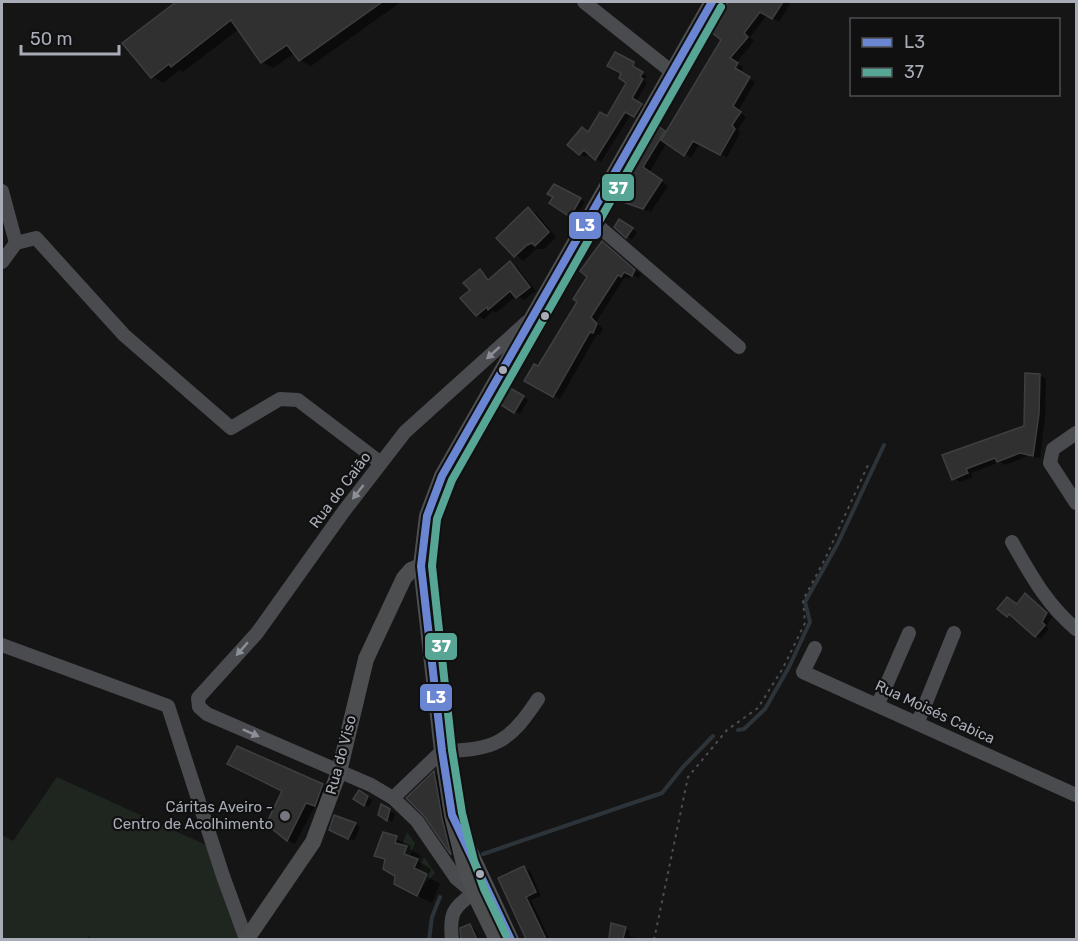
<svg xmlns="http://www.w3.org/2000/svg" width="1078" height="941" font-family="Rubik,sans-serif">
<rect width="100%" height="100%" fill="#151516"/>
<g fill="#1f2620">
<path d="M57,777L206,845L246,940H93L89,936L87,940L2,939V835L13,841Z"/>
<path d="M407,832L415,843L410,856L404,853L407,846L402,845Z"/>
<path d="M424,857L435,873L422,888L426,874L418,870Z"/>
</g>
<g fill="#0007">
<path d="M177,2H401L311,66L300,60L295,53L273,68L262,62L239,29L183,72L180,70L163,83L152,76L124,44Z"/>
<path d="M730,2H786L790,4L779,22L767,15L750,37L754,41L736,63L743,67L741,73L755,82L738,111L746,117L738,129L740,133L727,157L700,143L691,158L667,142L649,173L668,186L651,212L621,201L615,197L662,130L667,133L723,40L722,13Z"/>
<path d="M615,54L638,67L637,70L647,76L644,81L647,83L636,102L646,108L640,119L631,114L601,162L589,153L585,157L580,154L589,133L608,118L628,83Z"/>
<path d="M555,186L585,202L575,218L551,203L555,197Z"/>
<path d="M528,209L536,213L556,237L544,249H536L523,261L498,238Z"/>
<path d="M620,221L637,232L632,240L616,227Z"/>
<path d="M608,247L641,274L639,278L632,275L628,279L625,277L596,322L603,329L600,335L597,334L560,399L526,381L539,368Z"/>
<path d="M510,263L517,267L536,291L524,300L516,296L496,313L493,311L484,319L477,315L472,290L480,271L490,279Z"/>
<path d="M1039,375L1046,379L1045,418L1040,458L1028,456L1005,465L1000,462L971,473L973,477L960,482L953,478L944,456L1025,427Z"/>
<path d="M508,388L528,400L520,414L500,402Z"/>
<path d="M1026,595L1052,617L1046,626L1049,629L1041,639L999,608L1018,606Z"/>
<path d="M237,747L331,790L323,809L315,806L295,844L287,840L284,791Z"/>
<path d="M435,773L439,775L455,855L425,815L408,798Z"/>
<path d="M359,792L372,800L369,807L355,799Z"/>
<path d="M382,806L395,814L392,822L380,814Z"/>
<path d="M355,824L360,827L354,841L335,832Z"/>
<path d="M384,833L411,846L410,849L421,856L418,861L431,869L428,877L440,884L432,903L410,892L386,861L376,855Z"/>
<path d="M524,868L530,871L541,896L531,900L550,940H528L500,879Z"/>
<path d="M613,925L630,931L629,936L643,940H610Z"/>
<path d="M470,926L475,929L480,940H463L462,929Z"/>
</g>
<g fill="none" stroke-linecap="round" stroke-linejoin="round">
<g stroke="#2c343a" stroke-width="4">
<path d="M738,730L744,729L765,709L789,667L810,622L805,602L838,543L884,445"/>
<path d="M483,854L662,793L683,767L713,736"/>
<path d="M429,940L432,917L440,897"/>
</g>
</g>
<g fill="#303031" stroke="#3e3f42" stroke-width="1.5">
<path d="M176,2H382L299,61L287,45L261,63L231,20L171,67L169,64L151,78L122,43Z"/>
<path d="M728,2H783L772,19L760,12L744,33L748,37L730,58L738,63L735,68L750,77L733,106L741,112L732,125L735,129L720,155L693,141L684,156L661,140L721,40L710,31Z"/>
<path d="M615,52L634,62L633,66L643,72L640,77L643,79L632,98L642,104L634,117L625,112L595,160L584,150L579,155L567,145L582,127L588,132L600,112L607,116L626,83L619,78L621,73L607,66Z"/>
<path d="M655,124L665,131L643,167L662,180L643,209L612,198Z"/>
<path d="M554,184L581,198L570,217L549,203L553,197L547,194Z"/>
<path d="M528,207L549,232L535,246L532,243L527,245L514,257L496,238Z"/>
<path d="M619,219L633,228L626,238L614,227Z"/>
<path d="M602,241L635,270L632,276L624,272L621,277L618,275L591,317L597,324L593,333L590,332L553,397L524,381L534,364L538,366L577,302L573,299L587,277L580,271Z"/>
<path d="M510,261L530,287L516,298L510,291L488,310L487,307L476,316L460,298L470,290L463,283L480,269L488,280Z"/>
<path d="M1025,373L1040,374L1039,414L1033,456L1020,453L997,462L995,458L966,469L968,473L952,480L942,455L1024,426Z"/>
<path d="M507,386L524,396L514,413L498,403Z"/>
<path d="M1025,593L1047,613L1042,622L1045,625L1035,637L1009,614L1007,617L997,609L1007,597L1017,604Z"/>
<path d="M237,746L323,784L315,806L306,803L287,841L266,824L282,791L227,764Z"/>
<path d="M434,771L442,818L451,855L424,816L406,798Z"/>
<path d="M359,790L368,796L364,806L353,799Z"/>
<path d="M381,804L390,809L387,821L378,815Z"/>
<path d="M334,815L356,823L348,839L329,830Z"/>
<path d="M383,832L397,836L395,843L407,846L404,854L418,859L414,868L427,874L417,896L394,884L395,876L383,869L385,859L374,856Z"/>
<path d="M524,866L536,892L526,897L546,939H526L498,878Z"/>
<path d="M611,923L626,927L623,939H609Z"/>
<path d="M470,924L477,939H461L460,928Z"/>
</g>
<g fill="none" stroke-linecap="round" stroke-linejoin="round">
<path stroke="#4b4d50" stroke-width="2" stroke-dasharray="3 4.5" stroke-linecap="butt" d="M654,940L688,777L727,730L758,708L783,668L805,623L803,600L825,559L868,465"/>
<g stroke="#4a4b4e" stroke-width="14">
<path d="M584,2L672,72"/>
<path d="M2,191L16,243"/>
<path d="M589,218L739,347"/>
<path d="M2,262L16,243L36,238L124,335L231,428L280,399L298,400L381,463"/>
<path d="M1076,433L1053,449L1050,463L1076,503"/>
<path d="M1012,542C1031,575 1047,605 1076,629"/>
<path d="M2,645L168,706L223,876L246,939"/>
<path d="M815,648L803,672L1076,795"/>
<path d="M878,704L909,633"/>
<path d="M918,722L954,633"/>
<path d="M393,798L442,751C495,750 509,743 538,699"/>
<path d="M452,940C449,914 453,907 474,893L456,878L417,821L393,798L371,785L207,714L199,707L198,698L257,633L344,511L405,432L527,322"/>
</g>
<g stroke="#4c4e50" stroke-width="16">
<path d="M466,843L511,940"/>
<path d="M246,940L313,842L339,772L366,659L404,578L411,570L421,566"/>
<path d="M497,940L474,893L464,864L452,815L442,751L421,566L427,516L442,476L712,2"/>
</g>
<g stroke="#101011" stroke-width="12">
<path id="bus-1" d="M511,940L452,815L442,751L421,566L427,516L442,476L712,2"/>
</g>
<g stroke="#101011" stroke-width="12">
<path id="bus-2" d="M506,935L484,889L474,861L462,813L452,750L432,566L437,519L452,480L721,7"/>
</g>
<use href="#bus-1" stroke="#6a85d2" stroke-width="8"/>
<use href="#bus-2" stroke="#57a595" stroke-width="8"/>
</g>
<defs><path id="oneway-solid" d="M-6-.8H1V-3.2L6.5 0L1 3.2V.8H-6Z" transform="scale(1.5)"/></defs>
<g fill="#8b8f97">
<use href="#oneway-solid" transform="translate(493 353) rotate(138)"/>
<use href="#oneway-solid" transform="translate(358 492) rotate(128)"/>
<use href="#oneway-solid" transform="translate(242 649) rotate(131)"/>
<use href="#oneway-solid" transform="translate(251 733) rotate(24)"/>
</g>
<g fill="#a7acb6" stroke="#101011" stroke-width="2">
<circle cx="545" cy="316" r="5"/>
<circle cx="503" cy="370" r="5"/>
<circle cx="480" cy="874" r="5"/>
</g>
<circle fill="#74777e" stroke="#101011" stroke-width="2" cx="285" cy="816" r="6"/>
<g text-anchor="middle" stroke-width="4.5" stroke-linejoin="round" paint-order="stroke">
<g font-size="15" fill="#a7acb6" stroke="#101011">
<text transform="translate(340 490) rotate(-53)" y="5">Rua do Caião</text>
<text transform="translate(935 712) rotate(25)" y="5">Rua Moisés Cabica</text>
<text transform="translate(341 755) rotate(-75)" y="5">Rua do Viso</text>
</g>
<g font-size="15" fill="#a7acb6" stroke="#101011" text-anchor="end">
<text x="273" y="812">Cáritas Aveiro -<tspan x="273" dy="17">Centro de Acolhimento</tspan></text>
</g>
</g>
<g stroke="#101011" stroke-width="2">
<rect x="601" y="173" width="34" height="29" rx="6" fill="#57a595"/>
<rect x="568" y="211" width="34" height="29" rx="6" fill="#6a85d2"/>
<rect x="424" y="632" width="34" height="29" rx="6" fill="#57a595"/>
<rect x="419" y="683" width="34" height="29" rx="6" fill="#6a85d2"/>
</g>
<g font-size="16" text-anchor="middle" font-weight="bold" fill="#fff">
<text x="618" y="194">37</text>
<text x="585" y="231">L3</text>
<text x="441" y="652">37</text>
<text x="436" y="703">L3</text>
</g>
<rect width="1078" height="941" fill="none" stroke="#a7acb6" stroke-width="6"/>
<rect x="850" y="18" width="210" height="78" fill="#101011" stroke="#4c4e53" stroke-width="1.5"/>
<rect x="862" y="38" width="30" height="9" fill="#6a85d2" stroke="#4c4e53" stroke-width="1.5"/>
<text x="904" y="48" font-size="18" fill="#a7acb6">L3</text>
<rect x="862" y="68" width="30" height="9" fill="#57a595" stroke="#4c4e53" stroke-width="1.5"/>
<text x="904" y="78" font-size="18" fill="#a7acb6">37</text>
<path d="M21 45v9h98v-9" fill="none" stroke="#a7acb6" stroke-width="3"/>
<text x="30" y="45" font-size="18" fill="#a7acb6" stroke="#101011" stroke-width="4.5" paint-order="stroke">50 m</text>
</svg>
